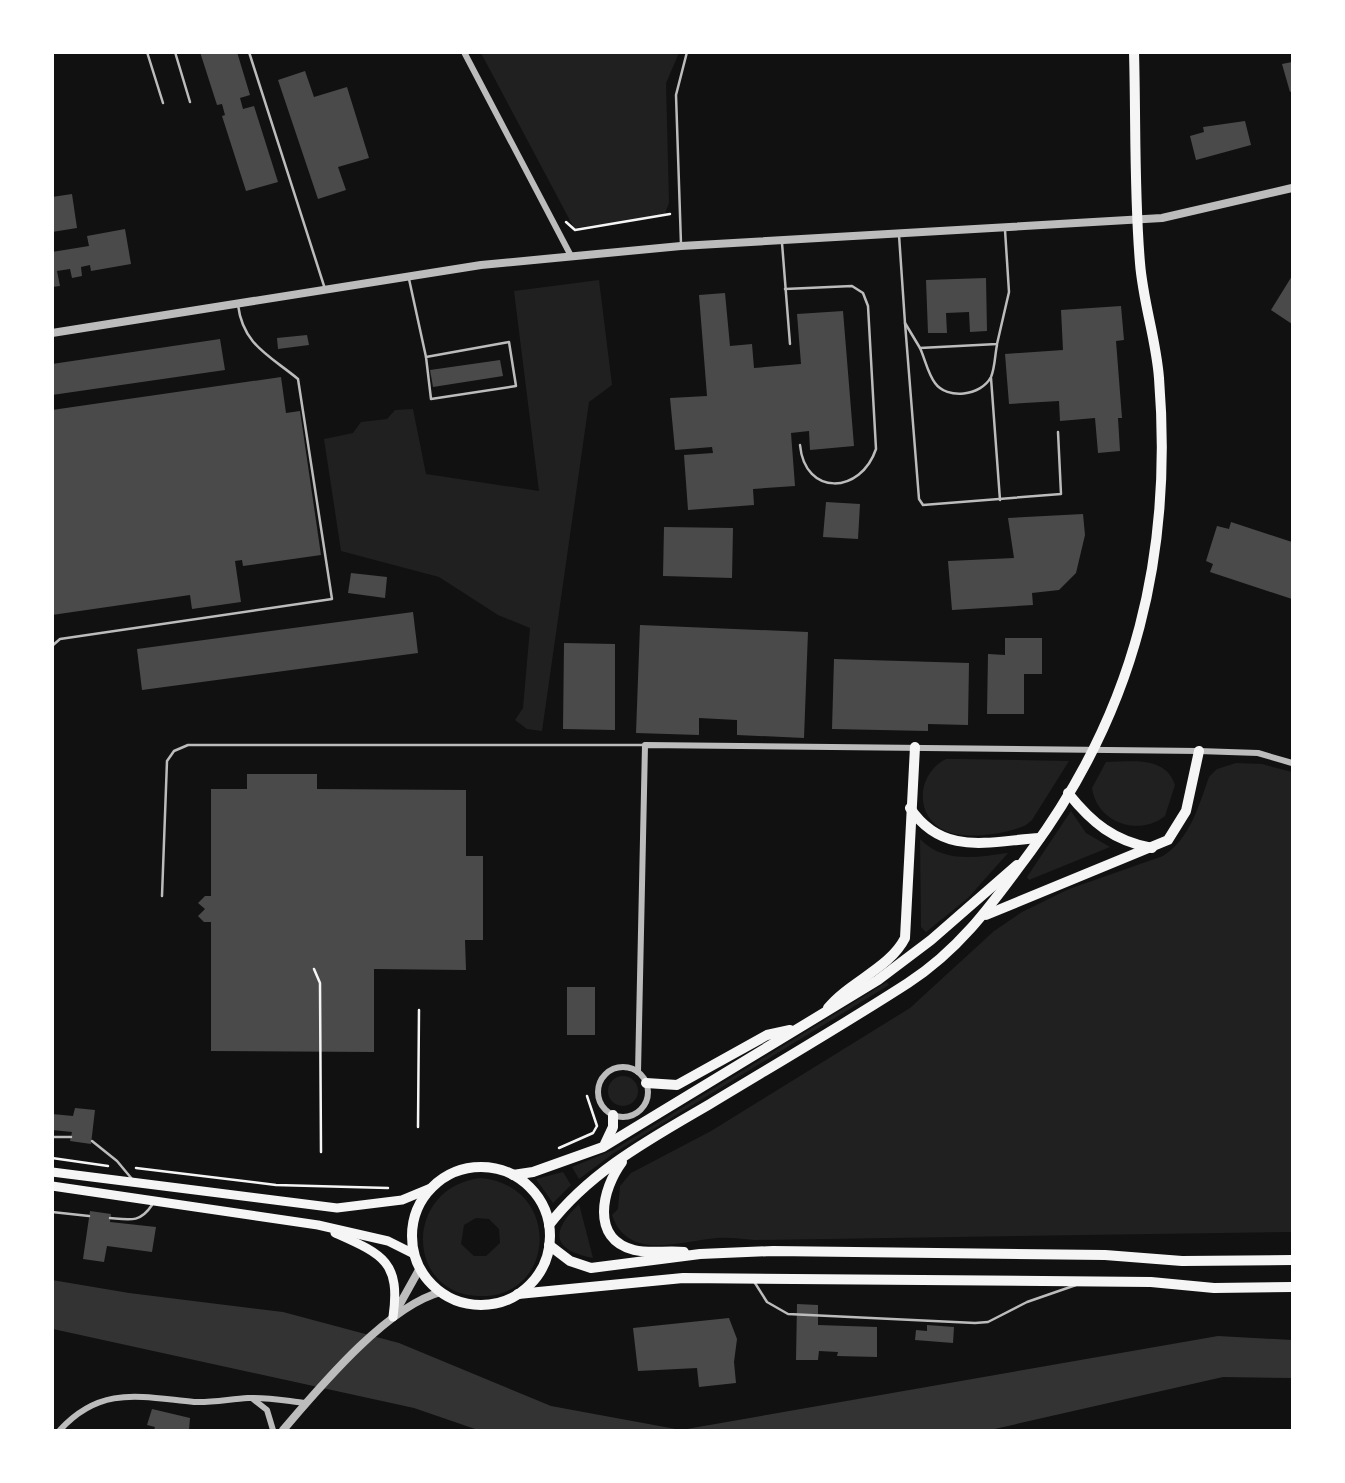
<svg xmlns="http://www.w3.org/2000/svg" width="1345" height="1483" font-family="'Open Sans',sans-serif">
<rect width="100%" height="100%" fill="#111"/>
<g fill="#202020" fill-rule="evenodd">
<path d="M481,53H679L666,83L669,203L664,216L574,228Z"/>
<path d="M599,280L612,385L589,402L542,731L527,729L515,720L523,708L530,628L498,615L439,577L341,551L324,439L353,433L361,422L387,419L395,410L413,409L426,474L539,491L514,291Z"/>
<path d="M946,759H960L1069,761L1032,820L1026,825C1007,834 965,840 946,831C913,817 917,773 946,759Z"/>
<path d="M1106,762C1131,762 1165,755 1175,785L1165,816C1139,837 1097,823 1092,788Z"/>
<path d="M1236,763L1262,764L1292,772V1232L755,1240C742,1239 729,1237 717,1238C680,1241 628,1262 612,1215L618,1209L620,1186L631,1173L711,1131L910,1008L994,931L1022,912L1069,889L1163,856C1190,839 1199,805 1209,777L1217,769Z"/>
<path d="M1071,811L1086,833L1110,847L1029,880L1027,877Z"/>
<path d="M920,839C944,864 977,857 1008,853L968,898L926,932L921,927Z"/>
<path d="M887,982L889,985L614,1153L579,1179L572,1167L613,1150Z"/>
<circle cx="623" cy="1091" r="15"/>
<path d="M563,1172L571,1185L553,1203L536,1179Z"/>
<path d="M481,1178C563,1186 556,1299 479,1296C405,1294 403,1187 481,1178ZM476,1218L489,1219L499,1229L500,1243L486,1256H474L461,1244L464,1225Z"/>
<path d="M579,1204L593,1258C552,1250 550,1232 579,1204Z"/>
</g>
<path fill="#333" d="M52,1280L129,1293L283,1312L399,1343L551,1406L681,1430L1218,1336L1292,1340V1378L1223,1377L990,1430H478L414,1408L53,1329Z"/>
<g fill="#4a4a4a">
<path d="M200,52H237L250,95L240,98L243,109L254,106L278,182L246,191L222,116L225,115L222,104L217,105Z"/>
<path d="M1292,62V91L1290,92L1282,64Z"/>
<path d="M305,71L314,97L347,87L369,158L338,167L346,190L318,199L278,80Z"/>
<path d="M1245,121L1251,145L1196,160L1190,136L1204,132L1203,127Z"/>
<path d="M72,194L77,228L52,232V197Z"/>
<path d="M125,229L131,264L91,271L90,265L81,267L82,276L72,278L70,269L57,271L60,286L52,287V252L89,246L87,236Z"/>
<path d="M1292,276V324L1271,310Z"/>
<path d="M986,278L987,331L970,332L969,312L946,313L947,333H928L926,280Z"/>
<path d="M725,293L730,346L752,344L754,368L801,364L797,314L843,311L854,446L810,450L809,431L791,433L795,486L753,489L754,505L688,510L684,455L713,453L712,447L675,450L670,398L707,396L699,295Z"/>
<path d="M1121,306L1124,340L1116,341L1122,418H1118L1120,451L1098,453L1095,418L1060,421L1059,401L1009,404L1005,354L1063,350L1061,310Z"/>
<path d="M307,335L309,345L278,349L277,338Z"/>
<path d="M220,339L225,370L52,395V364Z"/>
<path d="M500,360L503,376L433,387L430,370Z"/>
<path d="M281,377L286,413L300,411L321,555L243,566L242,560L235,561L241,602L192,609L190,595L52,615V410Z"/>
<path d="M826,502L860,504L858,539L823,537Z"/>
<path d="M1083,514L1085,535L1076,573L1059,590L1032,593L1033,605L952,610L948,561L1014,558L1008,518Z"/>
<path d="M1231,522L1292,542V599L1210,572L1213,564L1206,561L1217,526L1229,529Z"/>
<path d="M664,527L733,528L732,578L663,576Z"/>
<path d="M351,573L387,577L385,598L348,593Z"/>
<path d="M413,612L418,653L142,690L137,649Z"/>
<path d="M640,625L808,632L804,738L737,735V720L699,718V735L636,733Z"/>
<path d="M1005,638H1042V674H1024V714H987L988,654L1005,655Z"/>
<path d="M564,643L615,644V730L563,729Z"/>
<path d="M834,659L969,663L968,725L928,724V731L832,729Z"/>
<path d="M247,774H317V789L466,790V856H483V940H465L466,970L374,969V1052L211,1051V922H204L198,916L205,909L198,903L205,896H211V789H247Z"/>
<rect x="567" y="987" width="28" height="48"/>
<path d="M75,1108L95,1110L91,1144L70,1141L72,1132L52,1130V1114L73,1116Z"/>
<path d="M90,1211L111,1214L110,1222L156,1227L152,1252L107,1246L104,1262L83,1259Z"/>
<path d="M797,1304L818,1305V1325L877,1327V1357L837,1356L838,1352L819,1351L818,1360H796Z"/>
<path d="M729,1318L737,1339L734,1362L736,1383L699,1387L697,1368L638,1371L633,1328Z"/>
<path d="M927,1325L954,1327L953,1343L915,1340L916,1330L927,1331Z"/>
<path d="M152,1409L190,1418L189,1430H154L155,1427L147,1425Z"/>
</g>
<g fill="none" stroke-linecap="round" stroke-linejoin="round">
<g stroke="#f5f5f5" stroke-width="2.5">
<path d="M566,222L575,230L670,214"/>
<path d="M314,969L320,983L321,1152"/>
<path d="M418,1127L419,1010"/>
<path d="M559,1148L593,1133L597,1126L587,1096"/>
<path d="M52,1158L108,1166"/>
<path d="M136,1168L276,1185L388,1188"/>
</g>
<g stroke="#bcbcbc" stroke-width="2.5">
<path d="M147,52L163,103"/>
<path d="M175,52L190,102"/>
<path d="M249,52L325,289"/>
<path d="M899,235L905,323L920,348L997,344L1009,292L1005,230"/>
<path d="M782,243L790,344"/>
<path d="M681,244L676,95L687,52"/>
<path d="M409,279L426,357"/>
<path d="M785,289L852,286L863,293L868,306L876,449C861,494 805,497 800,445"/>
<path d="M905,323L919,499L923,505L1061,494L1058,432"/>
<path d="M509,342L516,386L431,399L426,357Z"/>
<path d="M920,348C925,359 928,374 935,383C947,400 981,396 991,377C995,368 995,354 997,345"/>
<path d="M991,378L1000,500"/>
<path d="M52,646L60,639L332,599L298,379C269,355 243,345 238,305"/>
<path d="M162,896L167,761L174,751L188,745H645"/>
<path d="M52,1137H71"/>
<path d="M92,1141L117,1161L132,1179"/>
<path d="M52,1212L89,1216"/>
<path d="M110,1218C130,1220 140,1223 152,1205"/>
<path d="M755,1283L767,1302L788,1314L975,1323L988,1322L1027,1302L1076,1285"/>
</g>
<g stroke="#bcbcbc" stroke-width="6">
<path d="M464,52L571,256"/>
<circle cx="623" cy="1092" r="25"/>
<path d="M638,1072L645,745L1199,751L1258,753L1292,763"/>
<path d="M253,1399L267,1410L273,1430"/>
<path d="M60,1430C101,1385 141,1397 194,1402C211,1403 230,1399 248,1398C267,1397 287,1401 306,1403"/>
</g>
<g stroke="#bcbcbc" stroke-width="8">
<path d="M52,333L481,265L681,246L1162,218L1292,188"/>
<path d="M396,1311L420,1268"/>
<path d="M283,1430C319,1388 387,1306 441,1292"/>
</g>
<g stroke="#f5f5f5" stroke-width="9">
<path d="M52,1172L337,1208L402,1200L431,1188"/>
<path d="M52,1186L318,1225L388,1241L414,1254"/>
<path d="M335,1233C382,1254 401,1261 393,1317"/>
</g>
<g stroke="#f5f5f5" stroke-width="10">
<path d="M1068,793C1092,823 1114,841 1152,848"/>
<path d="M910,808C943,857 989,841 1040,838"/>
<path d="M986,915L1168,840L1186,811L1199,751"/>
<path d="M828,1008C849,982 890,968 905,938L915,747"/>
<path d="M646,1083L677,1085L767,1035L790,1030"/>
<path d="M605,1144L613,1127V1115"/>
<path d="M622,1162C602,1189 590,1239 634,1250C650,1254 667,1250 684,1252"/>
<circle cx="481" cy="1236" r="69"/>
<path d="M513,1175L533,1172L603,1147L878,980L931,940L1017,865"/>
<path d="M549,1225C590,1171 652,1138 710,1104C776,1064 843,1025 908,983C962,948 994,901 1031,851C1136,708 1173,553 1159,378C1156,339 1143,302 1140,263C1134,193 1136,122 1134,52"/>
<path d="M549,1245L570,1261L591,1268L700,1254L773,1251L1105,1255L1182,1261L1292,1260"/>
<path d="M518,1294L683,1278L1151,1282L1214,1288L1292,1287"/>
</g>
</g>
<rect width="1345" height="1483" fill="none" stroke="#ffffff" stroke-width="108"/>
</svg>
